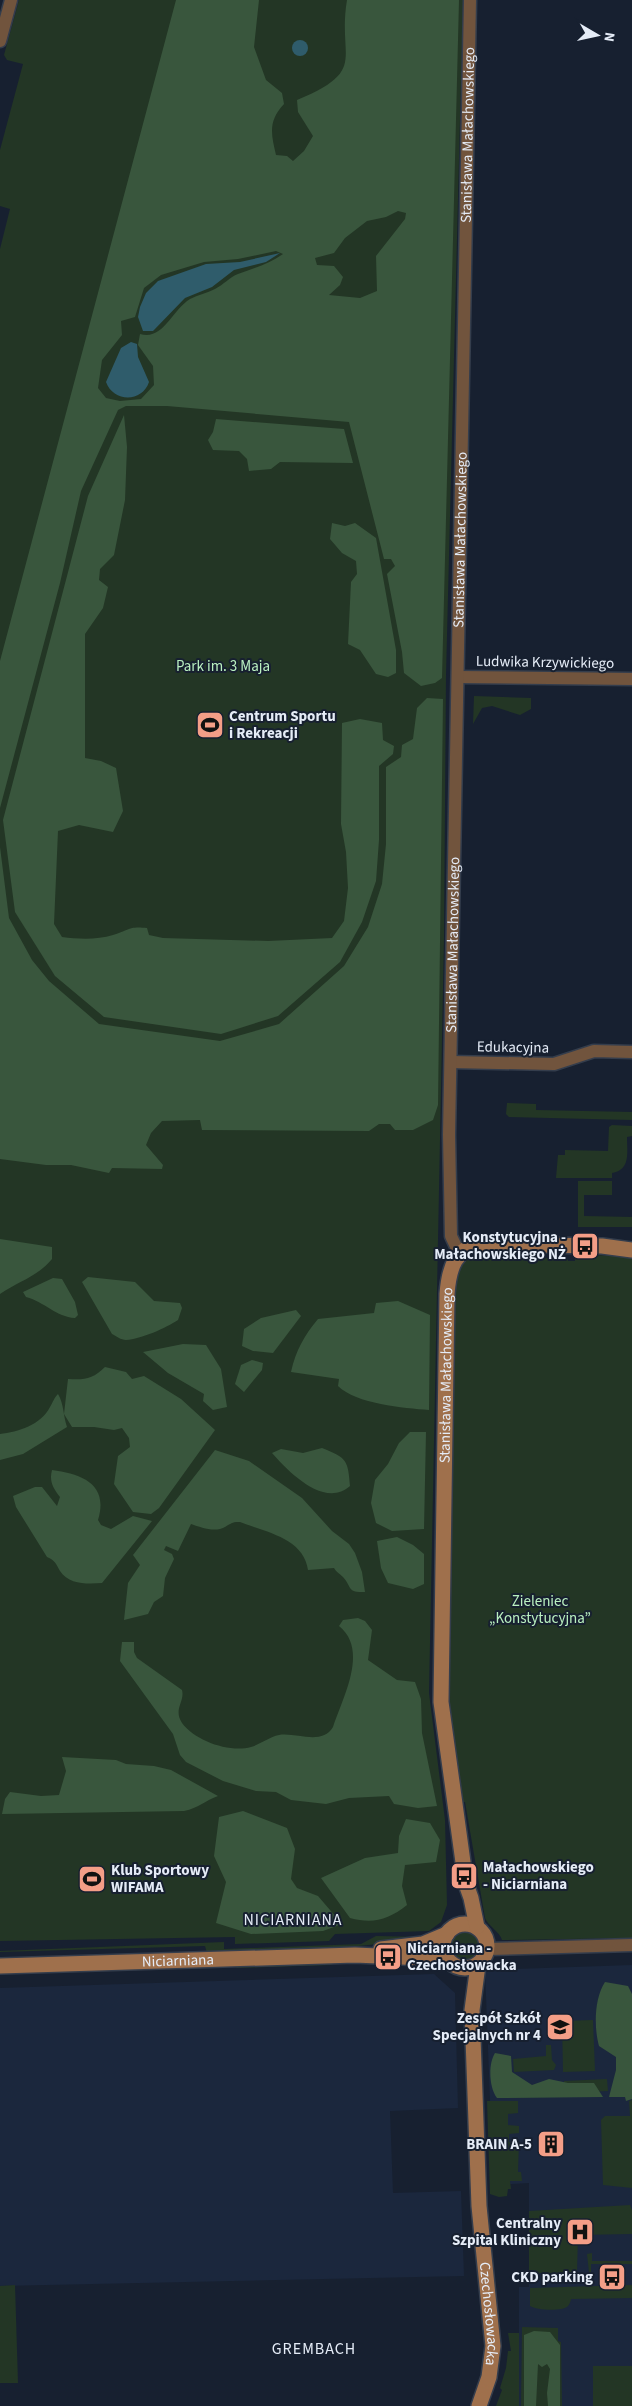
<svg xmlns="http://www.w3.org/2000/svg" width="632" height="2406" font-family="'Source Sans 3',sans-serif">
<rect width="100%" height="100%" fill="#172030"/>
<g fill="#1b273d">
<path d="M632,1965V2406H519V2287H529V2183L497,2185L493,2178L485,1970Z"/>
<path d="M434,1974L455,1993L458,2108L390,2111L393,2193L461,2191L464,2276L0,2286V1988Z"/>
</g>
<g fill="#233625">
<path d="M19,0H463L446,675L444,938L429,1693L445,1820L447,1905L441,1922L429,1931L335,1934L329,1941L235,1944V1937L0,1941V249L10,209L0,206V150L23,64L7,60L4,55Z"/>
<path d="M474,696L531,698V709L520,715L492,706L482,708L473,724Z"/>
<path d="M507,1103L536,1104V1110L632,1112V1120L509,1117L506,1114Z"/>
<path d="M612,1125L632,1126V1136L627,1137C627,1152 631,1170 612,1173V1178H556L558,1155H565V1150L608,1151L609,1127Z"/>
<path d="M578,1181H612V1195H584V1216L632,1217V1227H578Z"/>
<path d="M477,1254H538L539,1258H567L568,1261H575V1258H583V1255L632,1256V1938L502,1940C500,1932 488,1926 485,1918L465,1802H460L447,1712L452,1339C453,1320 451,1271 466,1258C469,1256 474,1255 477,1254Z"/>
<circle cx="465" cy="1946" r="16"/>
<path d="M376,1936L425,1937C353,1950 281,1951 207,1953L205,1946L0,1952V1951L224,1942V1949L361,1944Z"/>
<path d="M329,1961L332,1965L236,1968L239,1964Z"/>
<path d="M593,2020L595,2071L563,2072L562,2021Z"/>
<path d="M546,2045H551L552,2060L556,2065L554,2070L514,2072L513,2059L546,2056Z"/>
<path d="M607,2079L608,2091L564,2093V2081Z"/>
<path d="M632,2100V2188L603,2185L601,2120L605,2116H630L629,2101Z"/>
<path d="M487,2101H518V2113L508,2114V2125L519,2126V2133L509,2134V2142H519L518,2172H521L522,2181H510L511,2189H508L507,2196L499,2197L490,2194Z"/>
<path d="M630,2205L632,2210V2234L578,2235L577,2273H540L537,2276L529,2277V2211Z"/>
<path d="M592,2253V2261H632V2264H591V2272H589L587,2254Z"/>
<path d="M15,2285L18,2383H0V2286Z"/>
<path d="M632,2285V2298L571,2299C571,2301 569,2305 568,2306C562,2312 536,2310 530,2306V2288Z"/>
<path d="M522,2327L558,2328V2341L561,2342L562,2406H521Z"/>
<path d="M508,2333H519V2406H496L502,2390L500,2388L506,2368L508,2351H511Z"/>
<rect x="593" y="2366" width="39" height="40"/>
</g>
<g fill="#39563d" fill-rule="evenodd">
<path d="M176,0H259L254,47L266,80L282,93L284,104C268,121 271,134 276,155L287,156L293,161L304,151L313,136L298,112L297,100C369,70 337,59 347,0H459L442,678L435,683L421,686L404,673L402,652L387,574L395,566L391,559H384L349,422L167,406H126L118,410L81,491L60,583L0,808V661ZM398,211L406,213L405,219L376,256L377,291L360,298L329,295L340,285L343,277L334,266L317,265L315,258L334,253L345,238L367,221L386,217ZM276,251L283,254C269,264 254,268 238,274C230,277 223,285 215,289C207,293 198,295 190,299C172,310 163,341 140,334L138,345L153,366L154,385L141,399L120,401L106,398L98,388L102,360L122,335L121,321L135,317L144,288L161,275L204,262L238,259Z"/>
<path d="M124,415L127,447L125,500L114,555L100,569L99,580L108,587L103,608L85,634V758L101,761L116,768L123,811L113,832L79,825L58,831L54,924L62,937C78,939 97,940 113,935C130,930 128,926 147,928L149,935L163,938L268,941L332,938L344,921L348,888L346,852L341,824L342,723L360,719L382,723L383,740L394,746L393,754L379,766V840L376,881L362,922L340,962L278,1016L221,1034L104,1017L55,976L15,912L3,820L88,496Z"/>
<path d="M216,419L344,429L353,463L280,462L271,469L249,471L247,459L239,451L213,450L208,440L213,432Z"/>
<path d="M332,523L345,526L355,523L376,538L396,650V673L388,677L376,674L360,650L348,644L351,582L357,574L356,561L342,553L330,539Z"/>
<path d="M427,698L443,699L438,1105L433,1120L413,1130H395L390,1124H379L369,1131L202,1130L200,1120L162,1121L151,1133L146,1145L163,1165L162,1169L112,1168L109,1173L71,1165H46L0,1159V847L9,918L32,960L49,981L99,1024L220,1041L279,1024L344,966L368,927L382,884L386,844V767L401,757L402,745L413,739L417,708Z"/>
<path d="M0,1239L52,1247V1259C37,1277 19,1281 0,1294Z"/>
<path d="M88,1277L135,1282L154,1301L180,1303L182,1308L178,1320C166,1328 141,1339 126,1340C121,1340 116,1336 112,1334L82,1282Z"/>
<path d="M53,1278L62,1279L75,1302L78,1315L75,1318C56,1317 45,1302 26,1297L23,1292Z"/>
<path d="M398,1301L430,1315L429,1410C404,1408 356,1404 338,1386L339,1379L291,1372C296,1350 304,1336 318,1319L374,1313L376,1303Z"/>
<path d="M296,1310L301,1316L273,1353L253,1351L242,1346L244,1329L261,1318Z"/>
<path d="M183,1344L206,1345L221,1369L227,1407L213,1410L203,1401L204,1394L168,1373L143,1352Z"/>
<path d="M252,1360L263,1363L262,1370L244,1392L235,1384L241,1365Z"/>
<path d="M105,1367L126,1372L132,1379L144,1376L181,1399L215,1430L159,1508L151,1514L133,1512L114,1484L118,1456L130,1447L129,1438L122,1428L114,1430L94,1427H72L64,1414L68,1379C85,1380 93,1379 105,1367Z"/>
<path d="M58,1394C64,1404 63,1415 67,1427L23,1454L0,1460V1434C18,1432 41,1425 50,1407C53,1402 54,1398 58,1394Z"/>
<path d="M410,1432H426L424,1529L392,1531L376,1523L371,1503L375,1480L388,1464L399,1443Z"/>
<path d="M322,1448C347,1458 348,1460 350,1486C324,1509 288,1471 272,1453L281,1449L303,1453Z"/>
<path d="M215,1450L249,1461L302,1498L332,1531L349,1544L355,1553L362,1572L365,1592C347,1593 352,1587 343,1577C339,1573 336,1572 334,1568L308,1570C304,1538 265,1532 240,1522C230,1521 228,1527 220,1529C210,1531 200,1527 191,1524L178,1551L166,1546L164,1550L172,1554L174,1559L165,1578L163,1596L154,1602L148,1614L124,1620L128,1583L140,1565L133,1555Z"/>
<path d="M52,1470C82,1474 109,1484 98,1520L101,1525L111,1529L133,1516L152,1521L102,1583C88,1584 69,1585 60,1571C56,1564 55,1560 47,1557L16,1507L13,1496L35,1487H42L57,1506L60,1497C53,1488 49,1481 52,1470Z"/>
<path d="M397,1537L413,1545L424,1554V1584L413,1589L388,1583L381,1568L377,1541Z"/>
<path d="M358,1618L365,1621L372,1630L368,1660L397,1680L415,1682L421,1699L422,1733L437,1806L418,1808L394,1804L389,1796L349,1798L326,1804L291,1800L276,1792L256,1791L223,1781L186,1762L180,1755L173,1734L120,1661L122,1642H134V1652L137,1658L182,1690C185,1702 173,1709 182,1723C195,1741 230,1753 251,1747C261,1744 269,1737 279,1735C296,1732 322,1746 333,1727C343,1697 369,1650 339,1626L343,1620Z"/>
<path d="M62,1757L116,1760L126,1764L154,1766L171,1770L218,1796C204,1801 199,1808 184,1811L2,1814L5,1799L10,1792L41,1796L59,1795L66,1771Z"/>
<path d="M243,1811L287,1828L295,1849L291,1879L297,1888L318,1896L342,1924L323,1931L251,1934L216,1923L226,1882L214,1856L219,1817Z"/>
<path d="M406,1819L430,1823L440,1840L436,1862L405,1865L402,1886L407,1905C388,1920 373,1924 350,1918L321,1878L365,1858L398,1853L399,1836Z"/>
<path d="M605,1982L628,1986L632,1994V2099L626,2101L625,2097H609L616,2070V2057L599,2046C594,2028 594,1999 605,1982Z"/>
<path d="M495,2053L511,2056L512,2072L532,2085L549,2079L568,2083H594L603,2097L497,2098C489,2088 488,2064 495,2053Z"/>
<path d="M534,2331L550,2332L560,2345V2406H548L547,2393L550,2369L547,2364L542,2367L538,2364L536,2406H524V2335Z"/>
</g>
<g fill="#2f5c6b">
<circle cx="300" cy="48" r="8"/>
<path d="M280,253L266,262L234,270L212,287L185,298L153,331H143L138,317L140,307L146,293L158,281L206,264L240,262Z"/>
<path d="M131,342L137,344L138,357L149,382C142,403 113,402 106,382L121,348Z"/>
</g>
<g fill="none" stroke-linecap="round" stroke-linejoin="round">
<g stroke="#343d4c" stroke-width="15">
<g id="street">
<path d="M0,41L11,0"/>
<path d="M458,677L632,679"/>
<path d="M451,1062L554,1064L594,1051L632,1052"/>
<path id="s1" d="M459,1253L451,1236L449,1135L470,0"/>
<path d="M488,1949L632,1945"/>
</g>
</g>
<g stroke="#343d4c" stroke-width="18">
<g id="secondary">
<circle cx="465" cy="1946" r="22"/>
<path id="s2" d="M477,1927L471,1898L466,1884L441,1702L447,1294C449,1268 455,1247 483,1244L602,1246L632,1250"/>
<path d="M381,1949L423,1944L447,1934"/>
<path id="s3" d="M478,1965L472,2010L479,2206L493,2346L489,2377L479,2406"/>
<path id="s4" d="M0,1966L355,1955L447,1959"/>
</g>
</g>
<use href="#street" stroke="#71543d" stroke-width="12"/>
<use href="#secondary" stroke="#9f704c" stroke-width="15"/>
</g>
<defs>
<g id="stadium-square" transform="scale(1.4375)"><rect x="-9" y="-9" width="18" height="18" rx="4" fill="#f49e87" stroke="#172030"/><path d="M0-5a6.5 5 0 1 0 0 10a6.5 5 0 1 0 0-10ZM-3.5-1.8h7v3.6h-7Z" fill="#111"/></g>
<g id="bus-square" transform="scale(1.4375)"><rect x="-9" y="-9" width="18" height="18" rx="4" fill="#f49e87" stroke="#172030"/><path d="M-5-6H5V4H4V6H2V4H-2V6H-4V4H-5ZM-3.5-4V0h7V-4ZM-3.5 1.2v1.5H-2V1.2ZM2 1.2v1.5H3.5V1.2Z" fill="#111"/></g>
<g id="school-square" transform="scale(1.4375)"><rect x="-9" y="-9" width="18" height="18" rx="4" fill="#f49e87" stroke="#172030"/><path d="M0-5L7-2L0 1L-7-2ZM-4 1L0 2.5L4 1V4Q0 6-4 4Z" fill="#111"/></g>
<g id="building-square" transform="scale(1.4375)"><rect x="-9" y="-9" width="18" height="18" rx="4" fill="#f49e87" stroke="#172030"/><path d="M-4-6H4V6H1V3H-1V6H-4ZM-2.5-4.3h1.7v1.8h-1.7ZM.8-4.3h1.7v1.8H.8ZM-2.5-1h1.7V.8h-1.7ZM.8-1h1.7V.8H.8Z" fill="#111"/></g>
<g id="hospital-square" transform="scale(1.4375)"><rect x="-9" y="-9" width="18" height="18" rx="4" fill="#f49e87" stroke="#172030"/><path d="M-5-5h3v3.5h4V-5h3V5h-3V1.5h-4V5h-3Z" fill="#111"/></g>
</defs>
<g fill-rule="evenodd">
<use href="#stadium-square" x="210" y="725"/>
<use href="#bus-square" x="585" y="1246"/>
<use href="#bus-square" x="464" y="1876"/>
<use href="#stadium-square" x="92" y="1879"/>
<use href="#bus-square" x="388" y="1957"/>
<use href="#school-square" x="560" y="2027"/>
<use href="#building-square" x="551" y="2144"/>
<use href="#hospital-square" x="580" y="2232"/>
<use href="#bus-square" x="612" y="2277"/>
</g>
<g text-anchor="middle" stroke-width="4" stroke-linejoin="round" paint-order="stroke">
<g font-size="15" fill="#e5ecf7" stroke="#172030">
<text dy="5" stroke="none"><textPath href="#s1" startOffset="1120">Stanisława Małachowskiego</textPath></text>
<text dy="5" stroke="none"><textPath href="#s1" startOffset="715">Stanisława Małachowskiego</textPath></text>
<text transform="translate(545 662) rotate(1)" y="5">Ludwika Krzywickiego</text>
<text dy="5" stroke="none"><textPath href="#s1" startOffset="310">Stanisława Małachowskiego</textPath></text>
<text transform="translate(513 1047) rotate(1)" y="5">Edukacyjna</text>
<text dy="5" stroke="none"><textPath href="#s2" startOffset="555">Stanisława Małachowskiego</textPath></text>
<text dy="5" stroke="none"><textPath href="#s4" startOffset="178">Niciarniana</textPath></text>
<text dy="5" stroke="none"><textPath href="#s3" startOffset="350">Czechosłowacka</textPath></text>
</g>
<g font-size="15" fill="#baf0c0" stroke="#172030">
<text x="223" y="671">Park im. 3 Maja</text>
<text x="540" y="1606">Zieleniec<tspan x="540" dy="17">„Konstytucyjna”</tspan></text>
</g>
<g font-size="15" font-weight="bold" fill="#e5ecf7" stroke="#172030" text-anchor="end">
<text x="229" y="721" text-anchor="start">Centrum Sportu<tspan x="229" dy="17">i Rekreacji</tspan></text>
<text x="566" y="1242">Konstytucyjna -<tspan x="566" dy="17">Małachowskiego NŻ</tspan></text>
<text x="483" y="1872" text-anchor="start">Małachowskiego<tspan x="483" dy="17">- Niciarniana</tspan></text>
<text x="111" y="1875" text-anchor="start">Klub Sportowy<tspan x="111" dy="17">WIFAMA</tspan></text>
<text x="407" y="1953" text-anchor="start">Niciarniana -<tspan x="407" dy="17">Czechosłowacka</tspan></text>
<text x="541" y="2023">Zespół Szkół<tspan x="541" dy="17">Specjalnych nr 4</tspan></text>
<text x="532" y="2149">BRAIN A-5</text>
<text x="561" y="2228">Centralny<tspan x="561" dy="17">Szpital Kliniczny</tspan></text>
<text x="593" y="2282">CKD parking</text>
</g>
<g font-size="16" letter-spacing="1" fill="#e5ecf7" stroke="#172030">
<text x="293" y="1925">NICIARNIANA</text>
<text x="314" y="2354">GREMBACH</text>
</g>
</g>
<g transform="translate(597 35) rotate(99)" stroke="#172030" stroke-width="4" paint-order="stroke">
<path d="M0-4L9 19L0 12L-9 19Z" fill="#e5ecf7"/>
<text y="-8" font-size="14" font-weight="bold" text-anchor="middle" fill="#e5ecf7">N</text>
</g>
</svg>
